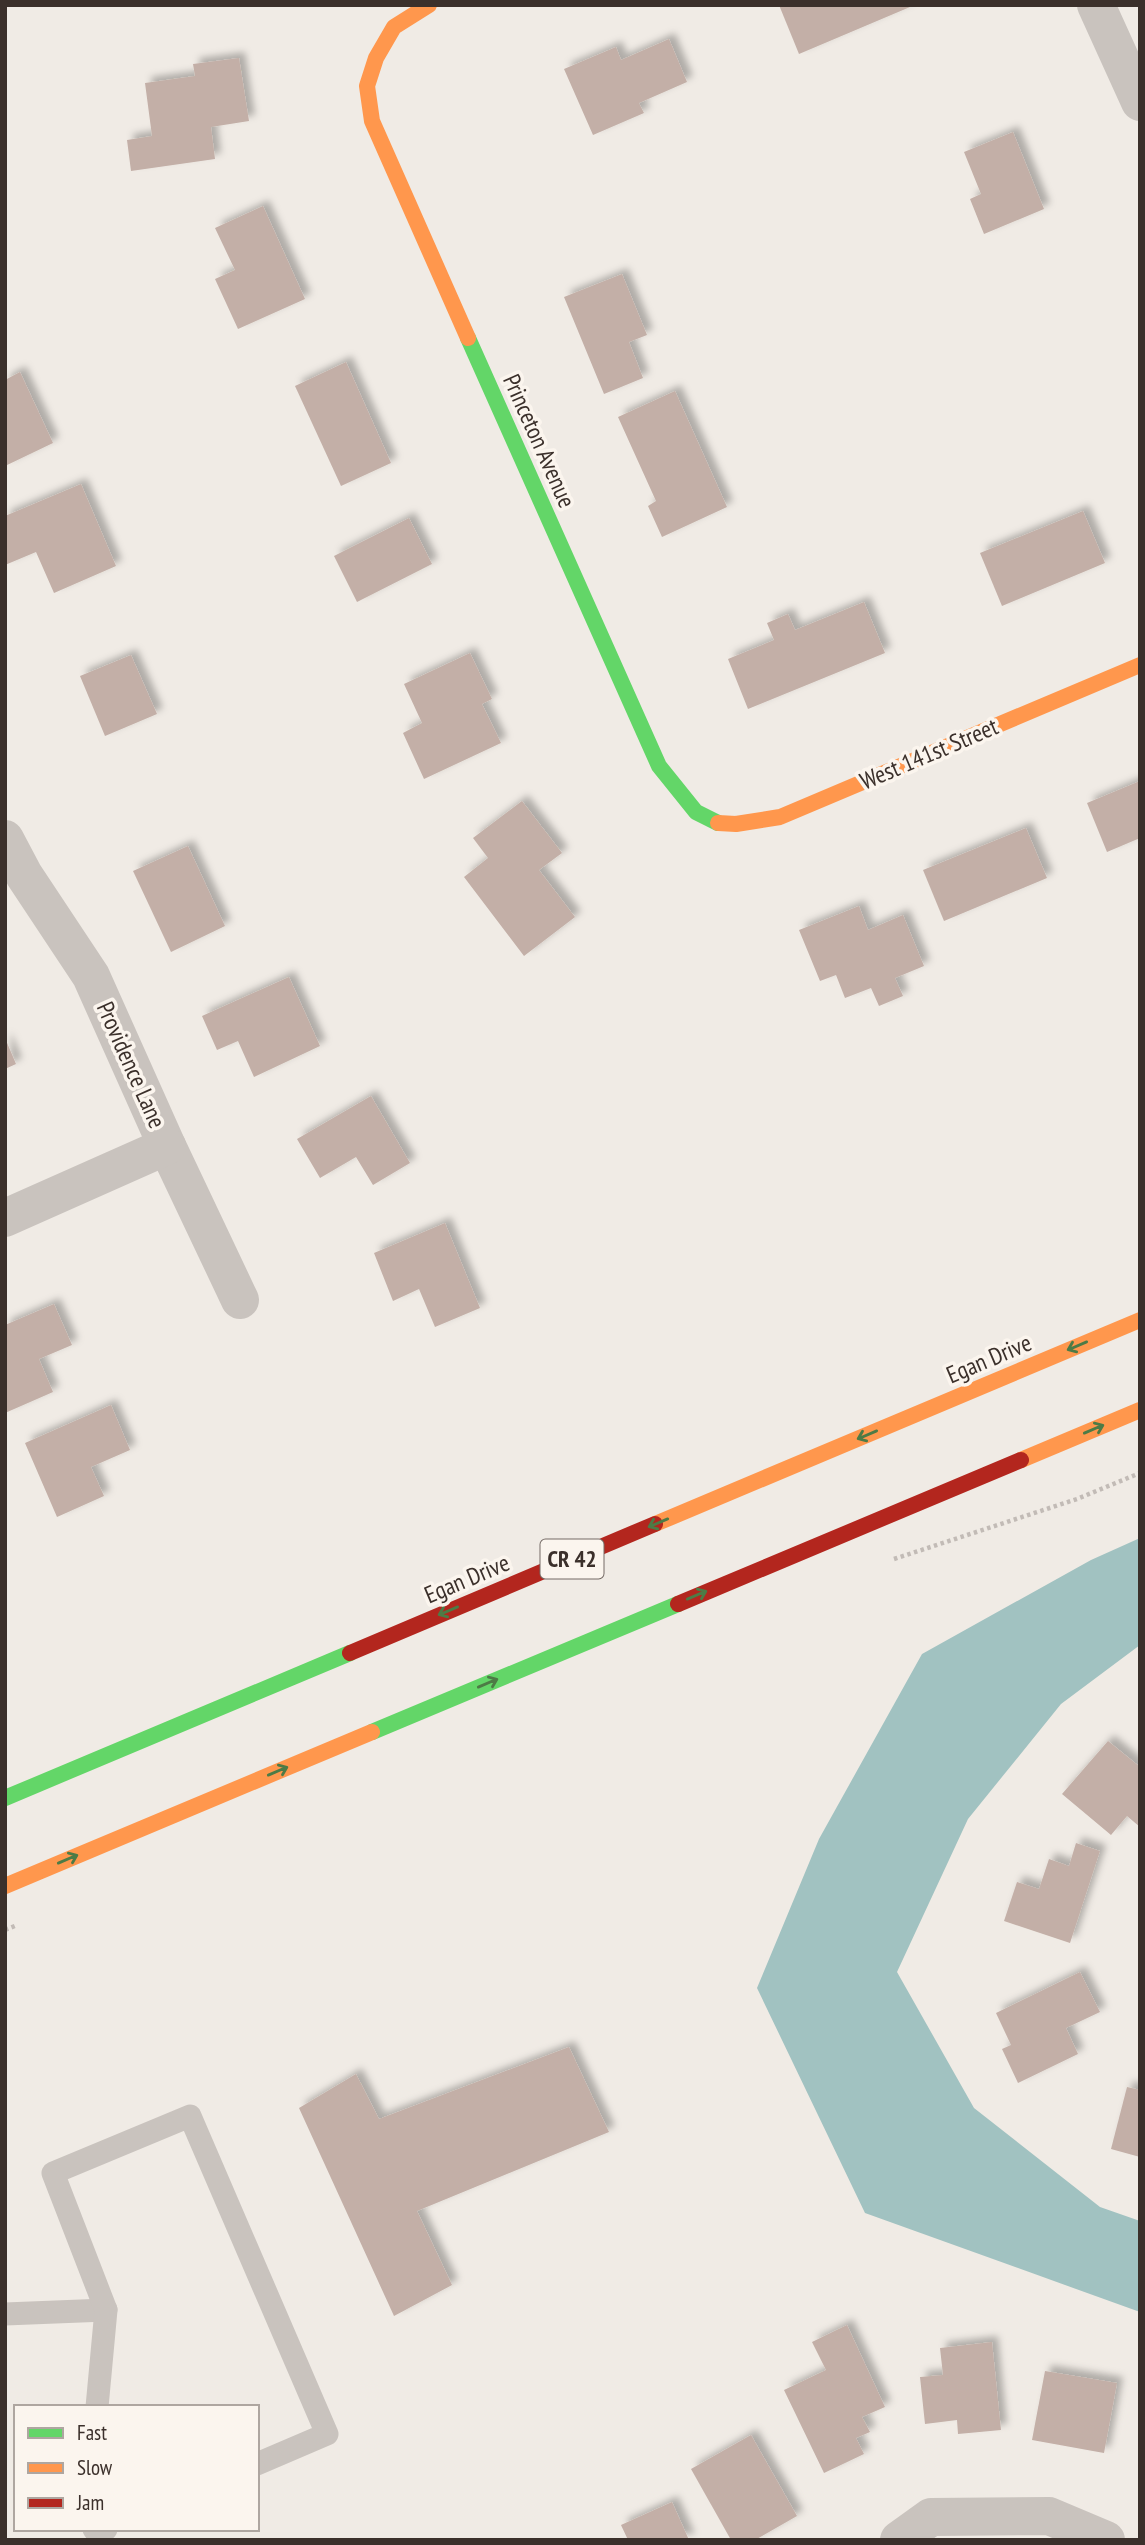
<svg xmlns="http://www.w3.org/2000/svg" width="1145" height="2545" font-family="'PT Sans Narrow',sans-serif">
<defs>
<filter id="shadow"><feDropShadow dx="6" dy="-6" stdDeviation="3.5" flood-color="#0004"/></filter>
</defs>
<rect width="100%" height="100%" fill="#f0ebe5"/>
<path fill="#a1c2c1" d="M1140,1538V1645L1061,1704L968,1819L897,1972L974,2108L1100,2207L1140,2221V2312L865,2213L757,1988L819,1839L922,1654L1091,1560Z"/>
<g fill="#c3afa7" filter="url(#shadow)">
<path d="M779,5H910V7L799,54Z"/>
<path d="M669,39L687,82L639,103L644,113L593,135L564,69L616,47L621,60Z"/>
<path d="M239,58L249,121L211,127L215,159L131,171L127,140L152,136L145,83L195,76L193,64Z"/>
<path d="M1013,132L1044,209L984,234L970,199L981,194L964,152Z"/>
<path d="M263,206L305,299L238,329L215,279L235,270L215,228Z"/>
<path d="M622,274L647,335L629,342L643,378L604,394L564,297Z"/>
<path d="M346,362L391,463L341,486L295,386Z"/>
<path d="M20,372L53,443L5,466V380Z"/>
<path d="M675,391L727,507L662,537L648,506L656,501L618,417Z"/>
<path d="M81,484L116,566L54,593L36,552L5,565V516Z"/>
<path d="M1083,511L1105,563L1002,606L980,553Z"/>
<path d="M409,518L432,564L357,602L334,556Z"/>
<path d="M864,602L885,653L748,709L728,659L774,640L767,623L788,614L795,630Z"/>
<path d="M470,653L492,699L482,704L501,743L424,779L403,733L422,723L404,684Z"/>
<path d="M131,655L157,714L105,736L80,676Z"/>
<path d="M1140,781V838L1107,852L1087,803Z"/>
<path d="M522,801L562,853L539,870L575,917L524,956L464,877L488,858L473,838Z"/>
<path d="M1026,828L1047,878L944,921L923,870Z"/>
<path d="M188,846L225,926L171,952L133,871Z"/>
<path d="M859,906L868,930L903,915L924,966L895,978L903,996L879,1006L871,988L845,998L836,975L820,981L799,930Z"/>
<path d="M289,977L320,1046L254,1077L238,1041L217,1050L202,1016Z"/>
<path d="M5,1038L16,1064L5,1069Z"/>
<path d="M371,1096L410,1163L373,1185L356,1157L320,1178L297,1139Z"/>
<path d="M445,1223L480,1308L435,1327L419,1289L393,1301L374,1253Z"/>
<path d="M54,1304L72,1345L39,1359L53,1392L5,1413V1325Z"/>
<path d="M111,1405L130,1450L91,1467L104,1496L57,1517L25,1443Z"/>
<path d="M1108,1741L1140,1767V1827L1127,1816L1111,1835L1062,1794Z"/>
<path d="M1076,1843L1100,1851L1070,1943L1004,1921L1017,1882L1039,1889L1049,1859L1069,1866Z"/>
<path d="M1080,1972L1100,2012L1066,2028L1078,2054L1018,2083L1002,2049L1011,2045L996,2013Z"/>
<path d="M569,2047L609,2132L417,2211L452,2285L394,2316L299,2108L356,2074L379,2119Z"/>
<path d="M1127,2087L1140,2090V2157L1111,2149Z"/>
<path d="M847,2325L885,2407L862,2417L870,2432L856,2438L864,2454L824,2473L784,2390L826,2370L812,2342Z"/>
<path d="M992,2342L1001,2430L958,2434L957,2420L925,2424L920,2377L943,2375L940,2348Z"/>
<path d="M1045,2371L1117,2383L1104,2453L1032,2440Z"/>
<path d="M751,2435L797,2516L755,2540H731L691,2469Z"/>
<path d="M672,2502L689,2540H628L621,2525Z"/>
</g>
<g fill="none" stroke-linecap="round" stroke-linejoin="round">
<g stroke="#c2bbb6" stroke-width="4.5" stroke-dasharray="3.5 3.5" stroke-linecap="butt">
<path d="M894,1559L1077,1499L1140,1473"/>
<path d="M5,1930L17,1925"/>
</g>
<g stroke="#c9c3be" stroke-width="23">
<path d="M5,2314L106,2310"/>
<path d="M97,2407L106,2310L53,2173L190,2116L327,2434L257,2464"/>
<path d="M94,2529L97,2533L106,2529"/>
</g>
<g stroke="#c9c3be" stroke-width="38">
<path d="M1096,5L1140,102"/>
<path d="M5,839L24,875L91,976L167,1146L240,1300"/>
<path d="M5,1218L167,1146"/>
<path d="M899,2540L931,2517L1049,2516L1106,2540"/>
</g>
<g stroke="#63d668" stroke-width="16">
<path d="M468,338L659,766L696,812L718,823"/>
<path d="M372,1732L678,1604"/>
<path d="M5,1798L350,1653"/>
</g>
<g stroke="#ff974d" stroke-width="16">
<path d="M429,5L394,27L376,58L367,86L372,121L468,338"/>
<path d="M718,823L736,824L780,817L1140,665"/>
<path d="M1021,1460L1140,1410"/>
<path d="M655,1524L1140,1320"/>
<path d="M5,1886L372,1732"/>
</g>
<g stroke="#b3261e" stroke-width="16">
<path d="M678,1604L1021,1460"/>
<path d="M350,1653L655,1524"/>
</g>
</g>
<defs><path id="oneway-shaft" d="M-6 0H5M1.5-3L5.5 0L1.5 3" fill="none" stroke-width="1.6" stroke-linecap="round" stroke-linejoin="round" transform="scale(1.75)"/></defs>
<g stroke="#4d7b46">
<use href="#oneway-shaft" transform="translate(1077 1346) rotate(157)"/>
<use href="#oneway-shaft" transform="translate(1094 1429) rotate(-23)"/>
<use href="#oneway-shaft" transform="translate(867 1435) rotate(157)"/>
<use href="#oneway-shaft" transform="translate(658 1523) rotate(157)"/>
<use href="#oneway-shaft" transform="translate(697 1595) rotate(-23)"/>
<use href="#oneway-shaft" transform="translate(448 1611) rotate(157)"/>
<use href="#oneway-shaft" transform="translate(488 1683) rotate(-23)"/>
<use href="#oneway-shaft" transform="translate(278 1771) rotate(-23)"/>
<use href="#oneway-shaft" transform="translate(68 1859) rotate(-23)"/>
</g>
<g text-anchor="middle" stroke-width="7" stroke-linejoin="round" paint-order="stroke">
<rect fill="#fbf5ee" stroke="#756b66" stroke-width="2" x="540.5" y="1539.5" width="63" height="39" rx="5"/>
<g font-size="23" font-weight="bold" fill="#3b302b">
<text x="572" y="1567">CR 42</text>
</g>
<g font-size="24" fill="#3b302b" stroke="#fbf5ee">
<text transform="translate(539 441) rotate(66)" y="8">Princeton Avenue</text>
<text transform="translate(929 754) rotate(-23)" y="8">West 141st Street</text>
<text transform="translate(131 1065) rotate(66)" y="8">Providence Lane</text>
<text transform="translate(989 1359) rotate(-23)" y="8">Egan Drive</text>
<text transform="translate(467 1579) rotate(-23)" y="8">Egan Drive</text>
</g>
</g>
<rect width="1145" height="2545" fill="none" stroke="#3b302b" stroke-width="14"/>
<rect x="14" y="2405" width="245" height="126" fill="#fbf5ee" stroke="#aea6a0" stroke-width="2"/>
<rect x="28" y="2428" width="35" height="10" fill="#63d668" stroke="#aea6a0" stroke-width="2"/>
<text x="77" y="2440" font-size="21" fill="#3b302b">Fast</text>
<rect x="28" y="2463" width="35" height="10" fill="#ff974d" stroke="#aea6a0" stroke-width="2"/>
<text x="77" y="2475" font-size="21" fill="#3b302b">Slow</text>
<rect x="28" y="2498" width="35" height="10" fill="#b3261e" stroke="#aea6a0" stroke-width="2"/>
<text x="77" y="2510" font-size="21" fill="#3b302b">Jam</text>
</svg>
